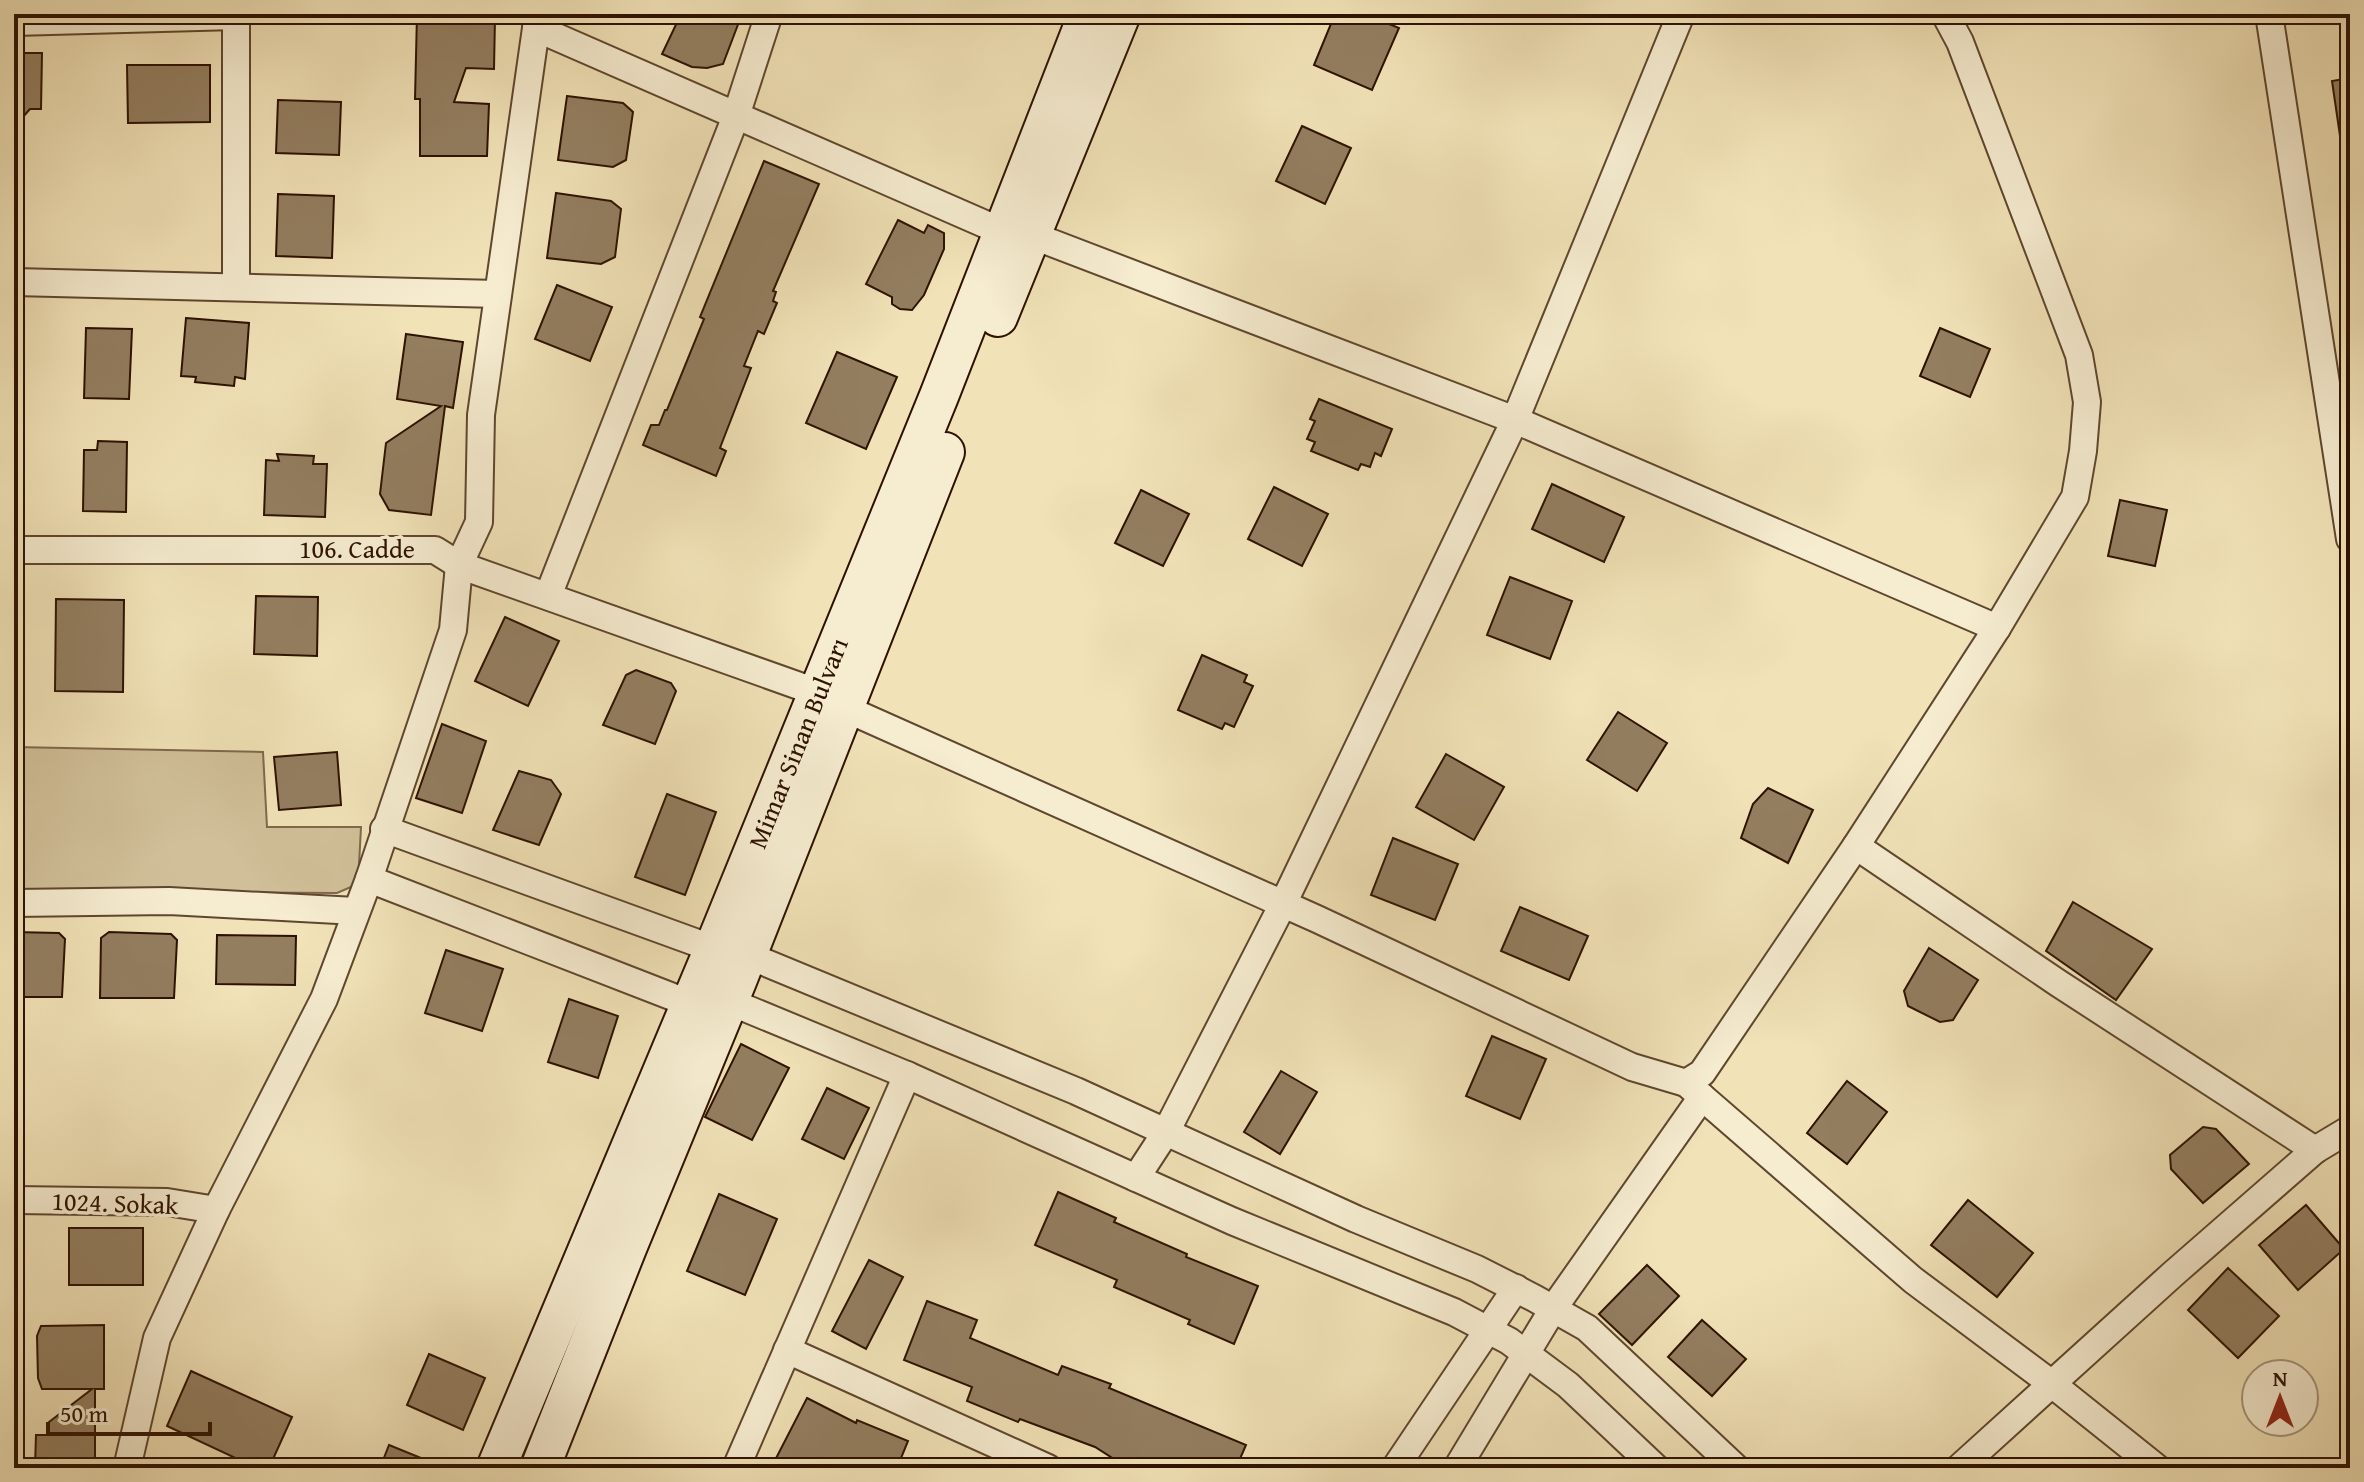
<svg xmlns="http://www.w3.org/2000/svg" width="2364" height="1482" font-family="'Gentium Book Plus',serif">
<rect width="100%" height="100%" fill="#f1e2b7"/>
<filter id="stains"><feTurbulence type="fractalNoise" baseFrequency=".0025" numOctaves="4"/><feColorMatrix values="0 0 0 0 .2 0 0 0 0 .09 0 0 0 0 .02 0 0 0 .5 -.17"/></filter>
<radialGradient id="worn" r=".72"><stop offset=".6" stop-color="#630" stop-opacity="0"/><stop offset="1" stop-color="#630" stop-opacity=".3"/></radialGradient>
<path fill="#d0bf98" stroke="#7f684c" stroke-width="2" d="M14,747L263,752L267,827H361L358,884L337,893L14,891Z"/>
<g fill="#937e60" stroke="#2e1201" stroke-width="2">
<path d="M417,14H471V16L495,17L494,69L466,68L454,102L489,104L487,156H420V99H415Z"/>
<path d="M681,14H742L723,64L707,68L692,67L662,54Z"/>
<path d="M1335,14H1365L1399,28L1372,90L1314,65Z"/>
<path d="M14,53H42L41,109H30L14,127Z"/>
<path d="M127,65H210V122L128,123Z"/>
<path d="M2350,78V135L2340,136L2332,81Z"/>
<path d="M567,96L623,103L633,112L626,160L613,167L558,160Z"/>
<path d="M278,100L341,102L339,155L276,153Z"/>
<path d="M1302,126L1351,148L1325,204L1276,181Z"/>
<path d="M764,161L819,184L773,291L776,292L773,301L777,303L764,334L758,331L744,366L751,368L725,435L720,448L726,451L716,476L643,445L651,425H659L665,410H667L704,319L700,317Z"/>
<path d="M556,193L611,201L621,209L615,257L601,264L547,258Z"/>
<path d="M278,194L334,196L332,258L276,256Z"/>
<path d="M898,220L924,233L928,225L944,233V249L924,295L912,310L900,309L892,304V297L866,284Z"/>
<path d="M557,285L612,307L590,361L535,339Z"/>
<path d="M186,318L249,323L245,379L235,377L234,386L195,382L196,377L181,376Z"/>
<path d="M86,328L132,329L129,399L84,398Z"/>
<path d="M1940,328L1990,349L1970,397L1920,376Z"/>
<path d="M406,334L463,342L453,408L445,406L431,515L389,510L380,494L386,443L441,406L397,399Z"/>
<path d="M837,352L897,377L866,449L806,423Z"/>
<path d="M1319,399L1392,429L1381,456L1375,453L1370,467L1361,464L1358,470L1311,451L1315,442L1307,439L1315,421L1310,419Z"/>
<path d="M98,441L127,442L126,512L83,511L84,450H97Z"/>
<path d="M277,454L314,456L313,464H327L325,517L264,515L266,460L279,461Z"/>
<path d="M1552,484L1624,517L1604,562L1532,529Z"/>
<path d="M1274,487L1328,514L1302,566L1248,539Z"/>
<path d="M1141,490L1189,514L1163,566L1115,543Z"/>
<path d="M2120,500L2167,510L2155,566L2108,556Z"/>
<path d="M1510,577L1572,601L1550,659L1487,635Z"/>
<path d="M256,596L318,597L317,656L254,654Z"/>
<path d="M56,599L124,600L123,692L55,691Z"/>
<path d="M505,617L559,641L528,706L475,681Z"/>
<path d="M1202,655L1247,675L1244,682L1253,686L1234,727L1225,723L1222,729L1178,710Z"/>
<path d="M636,670L671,683L676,691L655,744L603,725L626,675Z"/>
<path d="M1618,712L1667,743L1637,791L1587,760Z"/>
<path d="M442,724L486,741L462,813L416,798Z"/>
<path d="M337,752L341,805L279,810L274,757Z"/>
<path d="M1446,754L1504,787L1474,840L1416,807Z"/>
<path d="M519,771L551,780L561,794L539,845L493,830Z"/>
<path d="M1768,788L1813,810L1788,863L1741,838L1753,804Z"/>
<path d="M667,794L716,812L685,895L635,877Z"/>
<path d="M1393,838L1458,864L1435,920L1371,895Z"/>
<path d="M2073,902L2152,949L2116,1000L2046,951Z"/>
<path d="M1520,907L1588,936L1569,980L1501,951Z"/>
<path d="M14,932L59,933L65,939L62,997H14Z"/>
<path d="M109,932L171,934L177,940L174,998H100L101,938Z"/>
<path d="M217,935L296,936L295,985L216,984Z"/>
<path d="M1929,948L1978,980L1953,1020L1940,1022L1908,1006L1904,991Z"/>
<path d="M446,950L503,969L482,1031L425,1013Z"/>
<path d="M569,999L618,1016L598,1078L548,1062Z"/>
<path d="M1492,1036L1546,1059L1520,1119L1466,1096Z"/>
<path d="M741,1044L789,1068L752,1140L705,1117Z"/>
<path d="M1281,1071L1317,1092L1280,1154L1244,1132Z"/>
<path d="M1847,1081L1887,1112L1847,1164L1807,1133Z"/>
<path d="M827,1088L869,1108L844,1159L802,1139Z"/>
<path d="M2203,1127L2216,1129L2249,1164L2203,1203L2171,1169L2170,1155Z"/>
<path d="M1058,1192L1116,1218L1114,1222L1187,1254L1186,1257L1258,1286L1234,1344L1188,1324L1190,1320L1114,1287L1117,1280L1035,1245Z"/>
<path d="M719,1194L777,1219L745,1295L687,1271Z"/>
<path d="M1968,1200L2033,1253L1997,1297L1931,1245Z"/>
<path d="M2306,1205L2344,1249L2298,1290L2259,1245Z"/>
<rect x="69" y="1228" width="74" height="57"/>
<path d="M869,1260L903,1277L866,1349L832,1331Z"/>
<path d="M1647,1265L1679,1296L1632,1345L1599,1314Z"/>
<path d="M2228,1268L2279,1316L2238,1358L2188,1310Z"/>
<path d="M927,1301L977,1320L970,1338L1058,1375L1062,1366L1111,1384L1109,1388L1246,1445L1236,1468H1128L1095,1447L1020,1419L1018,1422L967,1401L972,1387L904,1360Z"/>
<path d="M1702,1320L1746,1359L1712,1396L1668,1357Z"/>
<path d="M104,1325V1389H95V1468L35,1466L36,1435H48L49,1422L92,1389H42L38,1378L37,1336L41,1326Z"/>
<path d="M429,1354L485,1378L463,1430L407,1405Z"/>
<path d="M191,1371L292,1417L269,1468H257L167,1426Z"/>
<path d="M807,1398L856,1423L857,1420L908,1441L897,1468H771Z"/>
<path d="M389,1445L443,1467V1468H380Z"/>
</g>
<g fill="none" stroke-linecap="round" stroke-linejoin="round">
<g stroke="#5f462e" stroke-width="30">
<g id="street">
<path d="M236,14V286"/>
<path d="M2269,14L2350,539"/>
<path d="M14,22L236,16"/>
<path d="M536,28L1003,232"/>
<path d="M1031,235L1515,420L1997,628"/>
<path d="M14,282L498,294"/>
<path d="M14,550H435L459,565L819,693"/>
<path d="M548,596L736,116L769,14"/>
<path d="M844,708L1317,919L1632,1067L1686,1083L1702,1073L1856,846L1997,628L2075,497L2083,451L2087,402L2079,355L1960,42L1945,14"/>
<path d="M384,829L714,949"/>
<path d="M1856,846L2058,983L2315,1150"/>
<path d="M369,879L691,1004"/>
<path d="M14,903L169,901L356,911"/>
<path d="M747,955L1076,1091L1356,1219L1477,1269L1534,1298L1587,1328L1736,1468"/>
<path d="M728,1001L907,1075L1232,1221L1454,1312L1509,1341L1568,1385L1656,1468"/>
<path d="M1686,1083L1913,1280L2052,1384L2157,1468"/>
<path d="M1136,1178L1166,1132L1283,904L1515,420L1681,14"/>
<path d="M14,1200L167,1202L216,1210"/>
<path d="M787,1350L1048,1468"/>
<path d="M127,1468L157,1338L216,1210L324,999L369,879L453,630L459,565L479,522L481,415L538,14"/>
<path d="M736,1468L907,1075"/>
<path d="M1395,1468L1516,1288"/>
<path d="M1457,1468L1553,1309L1702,1097"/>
<path d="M1959,1468L2173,1274L2315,1150L2350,1129"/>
</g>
</g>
<g stroke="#2e1201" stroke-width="42">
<g id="secondary">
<path d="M998,317L1121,14"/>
<path d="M496,1468L709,960L939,396L1088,14"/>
<path d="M540,1468L627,1248L737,981L945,452"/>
</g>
</g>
<use href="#street" stroke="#f6ecd0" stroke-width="26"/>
<use href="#secondary" stroke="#f6ecd0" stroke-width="38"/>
</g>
<g text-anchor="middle" stroke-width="7" stroke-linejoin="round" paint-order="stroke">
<g font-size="26" fill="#2e1201" stroke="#f6ecd0">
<text x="357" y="558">106. Cadde</text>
<text transform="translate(798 743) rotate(-68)" y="9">Mimar Sinan Bulvarı</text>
<text transform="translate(115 1203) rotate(2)" y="9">1024. Sokak</text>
</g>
</g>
<rect width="2364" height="1482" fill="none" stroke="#f1e2b7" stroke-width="48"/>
<rect x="16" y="16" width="2332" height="1450" fill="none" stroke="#2e1201" stroke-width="4"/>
<rect x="24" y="24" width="2316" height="1434" fill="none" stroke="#2e1201" stroke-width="2"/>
<g transform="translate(2280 1398)"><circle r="38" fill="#f6ecd0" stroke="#a6957d" stroke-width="2"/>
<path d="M0-6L14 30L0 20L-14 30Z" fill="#8f2418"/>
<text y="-12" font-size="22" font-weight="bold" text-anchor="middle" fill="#2e1201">N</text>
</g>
<path d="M48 1422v12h162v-12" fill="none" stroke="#2e1201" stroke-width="4"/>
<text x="60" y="1422" font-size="24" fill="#2e1201" stroke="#f6ecd0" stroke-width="6" paint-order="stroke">50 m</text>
<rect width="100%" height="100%" filter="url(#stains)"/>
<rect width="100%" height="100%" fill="url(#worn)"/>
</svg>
